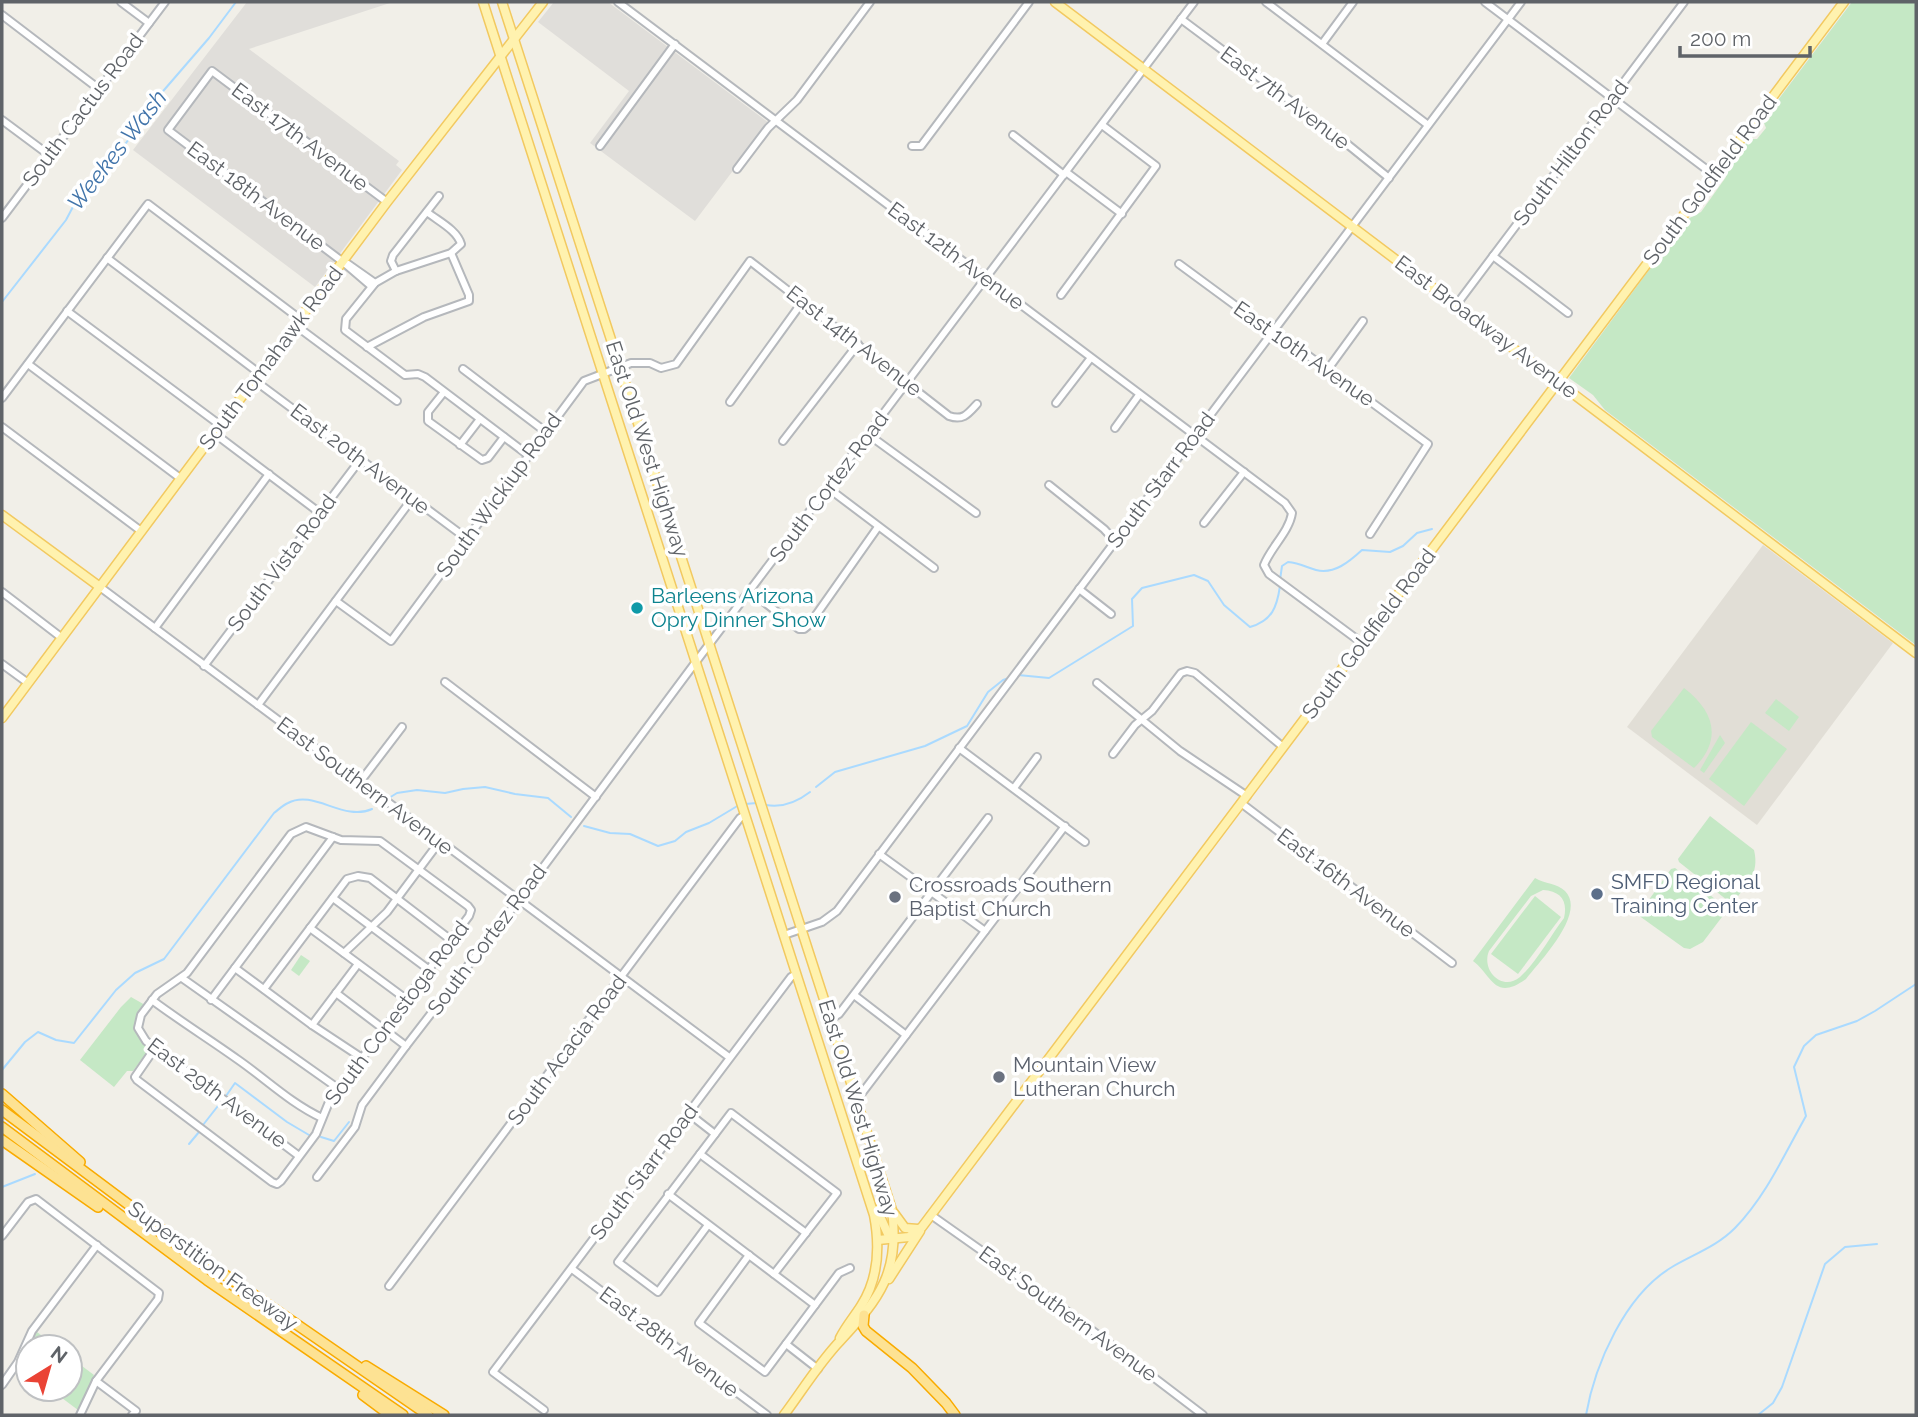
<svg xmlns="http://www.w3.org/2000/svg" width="1918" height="1417" font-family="Raleway,sans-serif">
<rect width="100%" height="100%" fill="#f1efe8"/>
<g fill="#e0deda">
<path d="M247,2H393L249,49L399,161L396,165L402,170L315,287L133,150Z"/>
<path d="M554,2H608L769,123L695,221L590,143L629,91L538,22Z"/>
</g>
<path fill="#e1ded6" d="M1763,545L1893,643L1757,825L1627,727Z"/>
<g fill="#c5e8c5" fill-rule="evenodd">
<path d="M1852,2H1916V645L1605,410L1593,395L1569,378L1686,220L1701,212L1726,177L1728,164L1750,139H1757L1766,128L1763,120Z"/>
<path d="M1684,688C1714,711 1723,739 1694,768L1652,737L1651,731Z"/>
<path d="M1776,699L1799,717L1789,731L1765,713Z"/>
<path d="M1751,722L1787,749L1744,806L1709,779Z"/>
<path d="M1720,735L1725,743L1704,773L1700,770Z"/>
<path d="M1710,816L1754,850C1760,875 1746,885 1732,904L1679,862L1678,859Z"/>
<path d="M1675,868L1728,909L1703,942L1690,949L1684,948L1638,915L1671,869Z"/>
<path d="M1535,878C1545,884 1557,883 1565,891C1587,913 1540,961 1526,979C1494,1002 1492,975 1473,961ZM1543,890C1561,891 1568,901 1564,918C1551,935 1536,963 1520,977C1502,992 1481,970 1489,951L1531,896Z"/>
<path d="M1535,896L1561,917L1518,974L1491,954Z"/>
<path d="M301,955L310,961L299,976L291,970Z"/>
<path d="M131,997L145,1005C130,1025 134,1031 150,1048L133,1071H127L114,1087L80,1060L121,1007Z"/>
<path d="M37,1332L57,1347H28Z"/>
<path d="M70,1357L94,1375L78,1410L50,1389H70Z"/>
</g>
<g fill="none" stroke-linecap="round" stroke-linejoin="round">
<g stroke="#aadaff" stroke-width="2">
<path d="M2,302L66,220L76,201L94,179L105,171L129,139L139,119L209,38L236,2"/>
<path d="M1280,580L1282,566L1288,562C1299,563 1306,567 1316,570C1334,575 1350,561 1362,550L1390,552L1403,546L1417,533L1432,529"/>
<path d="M1018,675L1049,678L1133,626L1132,599L1142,588L1194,575L1208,581L1224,605L1250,627C1272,621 1277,607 1280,586"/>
<path d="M816,787L835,772L925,746L967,726L988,692L1003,680L1009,678"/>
<path d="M389,798L397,793L417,790L445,793L463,789L485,787L515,794L548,798L571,817"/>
<path d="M745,804L757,803"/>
<path d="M766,805C782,808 797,802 810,792"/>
<path d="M584,826L610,833L630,834L658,846L675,841L686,832L709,823L739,805"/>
<path d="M2,1070L25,1042L38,1032L56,1040L74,1043L116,990L135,973L164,959L274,813C278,810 283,805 288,803C314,789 343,822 372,809"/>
<path d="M226,1096L235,1083L287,1122L309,1135"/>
<path d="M203,1125L221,1102"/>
<path d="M321,1137L334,1141L349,1122"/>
<path d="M189,1144L199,1132"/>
<path d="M2,1187L35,1174"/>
<path d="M1586,1415C1595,1364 1625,1295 1672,1267C1694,1254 1716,1247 1735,1228C1766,1196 1784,1155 1806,1116L1794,1067L1804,1046L1816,1035L1857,1021L1875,1011L1916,984"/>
<path d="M1758,1415L1773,1403L1782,1387L1825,1264L1845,1247L1877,1244"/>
</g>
<g stroke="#b5b8bc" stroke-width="10">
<g id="minor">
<path d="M121,2L149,23"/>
<path d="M618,2L1285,503L1292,513C1289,532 1271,547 1264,565L1269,574L1362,643"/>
<path d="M1266,2L1428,125"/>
<path d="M1485,2L1714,175"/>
<path d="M2,15L99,89"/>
<path d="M1181,19L1336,135L1389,178"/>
<path d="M1322,44L1353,2"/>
<path d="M2,120L49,155"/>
<path d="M1013,135L1064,175"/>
<path d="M600,146L675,44"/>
<path d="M912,146H921L1029,2"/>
<path d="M737,169L768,128L797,100L870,2"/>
<path d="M1066,172L1122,214"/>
<path d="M427,212C438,221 457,230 461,244L451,253L396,271L375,283L346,319L345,330L405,375L418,374L425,377L528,455"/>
<path d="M2,218L165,2"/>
<path d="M1493,256L1568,313"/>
<path d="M107,258L259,373"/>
<path d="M348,264L375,283"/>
<path d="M1179,264L1266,328L1279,334L1428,444L1370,534"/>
<path d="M396,271L391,261L393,255L439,196"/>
<path d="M371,286L343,262L168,130L212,71L387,202"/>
<path d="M1061,295L1156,166L1102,125"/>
<path d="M1457,304L1684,2"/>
<path d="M67,311L220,425"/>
<path d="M295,325L397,401"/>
<path d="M367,347L424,317L469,301V295L451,253"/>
<path d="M28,364L180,478"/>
<path d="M463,369L546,432"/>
<path d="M1328,369L1363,321"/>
<path d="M254,380L466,538"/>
<path d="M444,392L428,412V421L482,460L488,458L504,437"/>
<path d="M2,398L148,204L300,319"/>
<path d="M730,402L803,301"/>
<path d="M1056,403L1090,359"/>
<path d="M2,427L141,531"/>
<path d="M1115,428L1139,395"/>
<path d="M214,433L320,513"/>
<path d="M869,435L976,513"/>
<path d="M783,441L858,344"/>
<path d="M460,445L480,419"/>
<path d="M1049,485L1104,529L1115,541"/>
<path d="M828,488L934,568"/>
<path d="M1204,523L1244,472"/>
<path d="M100,587L729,1057"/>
<path d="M1079,589L1111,614"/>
<path d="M750,591L799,629H804L809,625L878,527"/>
<path d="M2,592L62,638"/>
<path d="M336,601L391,641L584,381L631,363H650L661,368L676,364L750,261L949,416C963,421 968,414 977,404"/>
<path d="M155,628L269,474"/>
<path d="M2,664L28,683"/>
<path d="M204,666L360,460"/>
<path d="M445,682L596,797"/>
<path d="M1097,683L1180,751L1247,796"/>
<path d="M258,705L412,499"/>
<path d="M959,748L1085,842"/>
<path d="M1113,754L1135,725L1152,711L1181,673L1187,671L1195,673L1283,747"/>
<path d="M360,782L402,727"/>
<path d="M1014,788L1037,757"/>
<path d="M1241,803L1452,963"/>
<path d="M879,854L985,931"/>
<path d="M333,898L428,969"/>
<path d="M310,928L406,999"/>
<path d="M784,935L822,922L837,911L1521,2"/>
<path d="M344,953L387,912L440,841"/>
<path d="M235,968L312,1025L362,1058"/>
<path d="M182,978L339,1089"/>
<path d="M264,989L347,879L358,876L370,878L451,940"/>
<path d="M336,993L406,1046"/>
<path d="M854,995L906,1035"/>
<path d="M152,1000C180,1021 209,1039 237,1059C266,1079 290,1103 322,1118"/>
<path d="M211,1000L333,837"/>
<path d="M831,1019L839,1014L988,818"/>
<path d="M312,1025L358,964"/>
<path d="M155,1048L135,1077L137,1080L272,1182L277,1184L281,1181L316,1134L329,1102L469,916L471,910L468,906L380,841L341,840L306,827L291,834L187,973L157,994L141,1015L138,1028L146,1041L299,1156"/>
<path d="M856,1095L862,1093L1065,826"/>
<path d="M688,1113L715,1134"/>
<path d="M700,1154L806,1233"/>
<path d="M317,1177L355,1127L362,1105L406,1046L521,897L692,667L1194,2"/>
<path d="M668,1194L815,1305"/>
<path d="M931,1215L1060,1306L1203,1415"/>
<path d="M708,1225L658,1292L618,1262L731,1113L837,1193L774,1274"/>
<path d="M2,1236L28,1202L36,1199L159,1293L158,1299L96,1381L80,1415"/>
<path d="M749,1255L699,1323L765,1372L839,1273L850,1268"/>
<path d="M572,1269L767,1415"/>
<path d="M389,1286L740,818L745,815"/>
<path d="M786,1344L818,1369"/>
<path d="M96,1381L136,1411L132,1415"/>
<path d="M2,1385L18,1362L32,1331L97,1245"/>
<path d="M544,1410L493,1372L791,977L796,974"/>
</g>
</g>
<g stroke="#f2c960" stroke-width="11">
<g id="major">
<path d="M483,2L874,1215C880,1246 879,1278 861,1306C854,1317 846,1326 840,1338"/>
<path d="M502,2L892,1210C900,1272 880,1298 840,1341C819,1363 802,1391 784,1415"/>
<path d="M1055,2L1916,653"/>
<path d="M2,515L100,587"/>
<path d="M2,718L387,202L543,2"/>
<path d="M877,1210L888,1234L895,1239"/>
<path d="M894,1213L905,1228L918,1229"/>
<path d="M878,1240L909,1237L922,1227L1844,2"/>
<path d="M889,1279L920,1231"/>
</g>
</g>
<g stroke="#f9ab00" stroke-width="12">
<g id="highway">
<path d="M2,1094L80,1162"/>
<path d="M2,1110L196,1255L428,1415"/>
<path d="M2,1127L207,1280L403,1415"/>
<path d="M2,1140L98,1207"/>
<path d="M864,1315L863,1326L866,1331L912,1368L946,1403L955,1415"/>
<path d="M366,1366L444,1415"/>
<path d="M363,1395L390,1415"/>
</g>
</g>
<use href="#minor" stroke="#fff" stroke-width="6"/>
<use href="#major" stroke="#fff2af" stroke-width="8"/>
<use href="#highway" stroke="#fde293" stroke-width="9"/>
</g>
<circle fill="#0f9aa8" stroke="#fff" stroke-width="2.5" cx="637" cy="608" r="7"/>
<circle fill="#5c6f8a" stroke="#fff" stroke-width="2.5" cx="1597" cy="894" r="7"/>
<g fill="#6b7280" stroke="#fff" stroke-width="2.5">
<circle cx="895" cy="897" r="7"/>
<circle cx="999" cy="1077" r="7"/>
</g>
<g text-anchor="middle" stroke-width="7" stroke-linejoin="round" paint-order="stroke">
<g font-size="21" fill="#5f6368" stroke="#fff">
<text transform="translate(1285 98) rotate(37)" y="7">East 7th Avenue</text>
<text transform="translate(83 110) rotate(-53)" y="7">South Cactus Road</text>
<text transform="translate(300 137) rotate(37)" y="7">East 17th Avenue</text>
<text transform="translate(1571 153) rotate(-53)" y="7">South Hilton Road</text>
<text transform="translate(1710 180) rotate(-53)" y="7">South Goldfield Road</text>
<text transform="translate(256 196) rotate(37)" y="7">East 18th Avenue</text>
<text transform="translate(956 256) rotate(37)" y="7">East 12th Avenue</text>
<text transform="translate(1486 327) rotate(37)" y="7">East Broadway Avenue</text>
<text transform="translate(854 341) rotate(38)" y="7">East 14th Avenue</text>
<text transform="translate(1304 354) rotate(35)" y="7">East 10th Avenue</text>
<text transform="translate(271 358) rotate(-53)" y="7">South Tomahawk Road</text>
<text transform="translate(647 449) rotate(72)" y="7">East Old West Highway</text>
<text transform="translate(360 459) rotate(37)" y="7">East 20th Avenue</text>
<text transform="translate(1161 480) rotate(-53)" y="7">South Starr Road</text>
<text transform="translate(829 487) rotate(-53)" y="7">South Cortez Road</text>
<text transform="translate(499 495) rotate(-54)" y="7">South Wickiup Road</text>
<text transform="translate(282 563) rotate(-53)" y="7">South Vista Road</text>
<text transform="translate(1369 634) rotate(-53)" y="7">South Goldfield Road</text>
<text transform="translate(365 786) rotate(37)" y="7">East Southern Avenue</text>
<text transform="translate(1346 883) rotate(37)" y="7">East 16th Avenue</text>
<text transform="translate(487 940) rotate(-53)" y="7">South Cortez Road</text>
<text transform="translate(397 1013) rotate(-53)" y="7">South Conestoga Road</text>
<text transform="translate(567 1050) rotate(-53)" y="7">South Acacia Road</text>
<text transform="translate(217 1093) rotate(37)" y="7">East 29th Avenue</text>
<text transform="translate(858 1108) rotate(73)" y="7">East Old West Highway</text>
<text transform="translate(644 1172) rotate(-53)" y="7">South Starr Road</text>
<text transform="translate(213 1266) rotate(36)" y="7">Superstition Freeway</text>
<text transform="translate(1068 1314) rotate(36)" y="7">East Southern Avenue</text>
<text transform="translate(669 1342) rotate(37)" y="7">East 28th Avenue</text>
</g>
<g font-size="21" fill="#0d838f" stroke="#fff" text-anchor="start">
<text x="651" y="603">Barleens Arizona<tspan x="651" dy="24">Opry Dinner Show</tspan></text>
</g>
<g font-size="21" fill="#4e5e75" stroke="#fff" text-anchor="start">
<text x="1611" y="889">SMFD Regional<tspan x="1611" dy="24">Training Center</tspan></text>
</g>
<g font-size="21" fill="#5b616d" stroke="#fff" text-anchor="start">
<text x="909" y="892">Crossroads Southern<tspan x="909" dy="24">Baptist Church</tspan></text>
<text x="1013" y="1072">Mountain View<tspan x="1013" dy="24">Lutheran Church</tspan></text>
</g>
<g font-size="23" font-style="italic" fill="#4174aa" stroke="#fff">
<text transform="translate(117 150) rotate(-52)" y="8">Weekes Wash</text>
</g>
</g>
<rect width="1918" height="1417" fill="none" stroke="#5f6368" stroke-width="7"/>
<g transform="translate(49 1368) rotate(37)"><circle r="33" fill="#ffffff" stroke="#bfc1c3" stroke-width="2"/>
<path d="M0-5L12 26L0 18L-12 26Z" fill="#ea4335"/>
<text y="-10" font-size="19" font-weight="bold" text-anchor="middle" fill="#5f6368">N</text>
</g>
<path d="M1680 46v10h130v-10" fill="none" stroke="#5f6368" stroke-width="3.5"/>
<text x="1690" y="46" font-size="21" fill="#5f6368" stroke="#ffffff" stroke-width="5" paint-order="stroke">200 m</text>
</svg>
